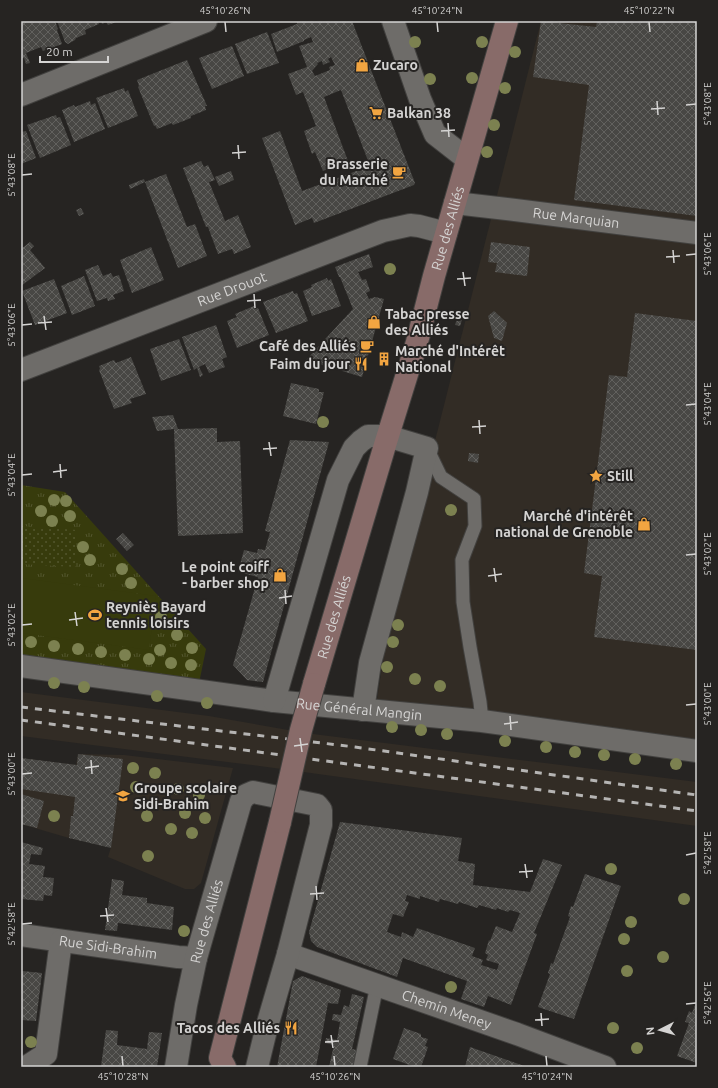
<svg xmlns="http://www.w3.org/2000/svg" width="718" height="1088" font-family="Ubuntu,sans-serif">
<defs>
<pattern id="grass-tufts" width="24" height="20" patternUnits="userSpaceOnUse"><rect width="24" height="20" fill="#373b0c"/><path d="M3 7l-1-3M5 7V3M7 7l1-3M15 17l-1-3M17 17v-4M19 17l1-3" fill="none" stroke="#53562e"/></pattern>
<pattern id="garden-dots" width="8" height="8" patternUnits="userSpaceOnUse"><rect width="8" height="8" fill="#373b0c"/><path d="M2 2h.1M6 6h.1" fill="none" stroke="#53562e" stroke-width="1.8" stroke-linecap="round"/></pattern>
<pattern id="building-cross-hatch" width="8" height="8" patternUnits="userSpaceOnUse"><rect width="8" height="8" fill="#484744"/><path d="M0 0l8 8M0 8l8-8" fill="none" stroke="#62615e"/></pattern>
</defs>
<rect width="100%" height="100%" fill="#262422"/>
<g fill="#322c25">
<path d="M541,21H697V739L377,699L389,623Z"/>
<path d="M21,692L209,716L305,733L697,782V826L267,767L21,736Z"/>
<path d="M78,754L124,755L233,768L201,883L194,889H185L108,857L111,847L69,838L21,824V758L76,765Z"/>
</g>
<path fill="url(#grass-tufts)" d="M21,485L65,492L206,649L199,683L21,658Z"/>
<path fill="url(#garden-dots)" d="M21,526L77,530L75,567L21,564Z"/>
<path fill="#373b0c" d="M21,578L156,596L149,650L21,633Z"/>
<g fill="url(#building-cross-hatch)" fill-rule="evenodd">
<path d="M26,21H55L58,29L57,30L62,44L43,51L41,47L26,53L30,63L26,64L24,58L21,59V23Z"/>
<path d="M57,21H98L99,24L85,30L86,34L76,38L75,40L68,44L65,42Z"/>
<path d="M101,21H119L108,25L106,22L102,24Z"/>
<path d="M299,21H352L415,183L414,185L314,223L312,218L295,225L262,138L280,131L302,191L370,166L341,90L324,97L348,161L323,171L315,152L312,154L304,131L316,126L303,92L296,95L288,74L307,67L299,46L313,42L311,37L304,40V41L277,52L271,34L297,24V22ZM331,57L335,65L329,67L330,70L315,76L312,71L318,64L317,63L322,61L323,65L330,62L328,59Z"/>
<path d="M541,21L596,27L597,21H697V216L574,200L589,85L533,77Z"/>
<path d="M267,32L279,63L247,74L235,44Z"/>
<path d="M232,46L244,76L212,89L199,58Z"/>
<path d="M187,60L207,106H205L206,110L191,116V118L173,125L172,123L157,129L155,125L154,126L138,87L139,86L137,80Z"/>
<path d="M124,88L125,92L128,90L138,116L108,128L96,98Z"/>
<path d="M90,101L91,105L95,103L105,129L74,142L62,110L74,105L75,107Z"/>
<path d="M56,115L57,118L60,117L71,145L40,158L27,125Z"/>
<path d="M26,131L36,158L21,164V132Z"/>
<path d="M201,161L204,167L208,165L215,180L209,182L225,221L238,215L251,247L234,254L232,249L218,254L208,227H206L183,168Z"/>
<path d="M231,171L234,180L219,186L215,177Z"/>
<path d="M166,174L187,227L195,224L207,256L178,268L145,182Z"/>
<path d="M144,179L145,182L130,189L129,185Z"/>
<path d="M81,208L84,214L79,216L76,210Z"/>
<path d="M30,242L34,246L30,250L45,268L21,286V249Z"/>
<path d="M491,242L530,247L527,276L495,272L497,263L488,262Z"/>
<path d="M151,247L164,280L132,293L120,260Z"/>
<path d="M369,254L373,267L358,272L362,280L366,279L370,291L366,293L369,299L375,297L384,299L362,377L306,360L352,310L353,309L340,277H339L335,267Z"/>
<path d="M98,265L103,276L111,273L113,277L119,275L124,291L113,295L115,299L108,301L107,298L97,301L85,270Z"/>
<path d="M84,276L95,306L72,315L61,286Z"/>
<path d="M327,278L328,281L331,279L341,306L312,316L303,291L312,287L311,285Z"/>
<path d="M54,279L67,313L35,325L22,291Z"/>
<path d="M293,291L294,294L297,293L308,321L276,333L263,302Z"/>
<path d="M254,306L255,309L258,308L269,335L237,348L227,321L237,317L235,314Z"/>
<path d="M494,311L507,323L502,341L494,338L488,316Z"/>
<path d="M459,312L464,313L460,326L455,325Z"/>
<path d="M635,313L697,321V650L594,637L602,576L584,573L609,375L627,377Z"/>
<path d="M216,325L227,357L222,359L225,367L209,373L205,364L199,367L203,375L200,377L197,368L194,370L182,337Z"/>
<path d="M179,339L191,370L161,381L150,349Z"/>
<path d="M383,351L389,353L384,367L379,365Z"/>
<path d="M131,357L146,394L130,399L132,403L114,409L99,370L100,369L99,366L114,360L116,363Z"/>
<path d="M291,383L319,389V392H324L316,424L283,416Z"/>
<path d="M173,415L178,429L217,428V442L240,441L243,533L178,536L174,429L157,431L152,417Z"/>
<path d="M290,440L329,442L263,682L247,680L233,665L258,577L238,572L244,550L257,553L258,549L265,550L270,532L265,531Z"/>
<path d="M469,453L479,454L478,463L468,461Z"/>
<path d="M123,533L134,545L127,551L116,539Z"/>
<path d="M78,754L123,759L111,848L69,838L71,816H73L75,797L21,789V758L77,765Z"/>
<path d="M21,794L44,801L37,828L21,824Z"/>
<path d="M340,822L462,838L458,861L475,864L473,885L530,892L543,859L562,865L534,933L537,934L511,1005L488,996L484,1007L461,999L467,981L403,958L397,977L317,947L311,941L309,932ZM407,895L420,899V896L439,902L440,899L458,904L459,902L477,908L479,905L496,910L497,908L508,912L510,910L520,913L512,932L496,926L490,941L489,940L485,953L488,955L486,960L499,964L497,970L481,965L483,960L472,956L475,948L417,928L413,937L402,932L401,937L387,932L393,914L403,917L409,902L405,901Z"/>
<path d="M21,842L43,848L41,855L31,854L29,864L45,866L43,877L54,878L52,896L44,895L43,901L21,899Z"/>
<path d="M585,874L621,886L574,1019L538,1007L550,974L548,973L551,963L553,964L570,917L568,916L571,906L573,907Z"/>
<path d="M112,879L124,881L122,895L147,898V903L174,907L172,930L118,923L117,931L105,930Z"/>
<path d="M22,971L42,973L36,1021L21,1020V979Z"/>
<path d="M302,976L341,990L338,1004L328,1003L316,1067H277L293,981Z"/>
<path d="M352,994L364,997L352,1049L357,1050L354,1067H329L334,1045L325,1043L326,1038L337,1040L340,1022L332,1020L333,1014L341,1015L344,1005L349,1007Z"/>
<path d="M697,1000V1063L677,1056L689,1023L685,1022L689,1011L692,1013Z"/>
<path d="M404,1028L421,1034V1037L428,1039L425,1046L428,1047L421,1067H415L393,1059Z"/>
<path d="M106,1030L118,1031L117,1045L147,1049L149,1032L162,1033L157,1067L101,1066Z"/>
<path d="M470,1047L527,1067H465Z"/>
</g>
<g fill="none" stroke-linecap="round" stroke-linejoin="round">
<g stroke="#42413f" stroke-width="15">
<g id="lane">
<path d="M427,448L441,477L474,499L475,526L462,560L463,602L470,647L480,702L482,721"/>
<path d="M360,1067L377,985"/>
</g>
</g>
<g stroke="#42413f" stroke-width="24">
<g id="street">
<path d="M393,21L420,99L435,134L467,159"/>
<path d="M21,95L206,21"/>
<path id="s1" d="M455,203L515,210L697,233"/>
<path id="s2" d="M21,370L383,231L410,225L419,226L446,233"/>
<path id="s3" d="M21,666L274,701L482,721L697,751"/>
<path d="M274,701L338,480L354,448L361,441L368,436H387L427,448L417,492L370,663L363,710"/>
<path id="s4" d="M21,935L178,957L196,958"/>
<path id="s5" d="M288,954L517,1034L605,1067"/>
<path d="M26,1067L46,1054L61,941"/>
<path id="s6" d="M176,1067L186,1005L196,958L241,801L246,795L253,792L317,805L321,810V825L288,954L267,1026L257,1067"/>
</g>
</g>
<g stroke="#42413f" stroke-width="24">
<g id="secondary">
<path id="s7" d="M314,684L385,445L417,342L434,276L507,21"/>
<path d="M225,1067L220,1058L280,822"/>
</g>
</g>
<use href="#lane" stroke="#6e6c69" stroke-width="13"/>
<use href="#street" stroke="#6e6c69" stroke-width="22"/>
<use href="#secondary" stroke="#886b69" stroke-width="22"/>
<g stroke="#b5b4b3" stroke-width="3" stroke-dasharray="7 7" stroke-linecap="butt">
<path d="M21,707L355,747L697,795"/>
<path d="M21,720L697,811"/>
</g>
<g stroke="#42413f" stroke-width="24" stroke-linecap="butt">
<path id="secondary-bridge" d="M280,822L301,730L314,684"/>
</g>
<use href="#secondary-bridge" stroke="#886b69" stroke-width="22"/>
</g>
<g fill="#7c8150">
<circle cx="415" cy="42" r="6"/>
<circle cx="482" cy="42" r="6"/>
<circle cx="515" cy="52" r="6"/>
<circle cx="472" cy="78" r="6"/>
<circle cx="430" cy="79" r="6"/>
<circle cx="505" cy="88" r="6"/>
<circle cx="494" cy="125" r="6"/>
<circle cx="487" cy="152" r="6"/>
<circle cx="390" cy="269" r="6"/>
<circle cx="323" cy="422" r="6"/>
<circle cx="54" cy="500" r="6"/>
<circle cx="66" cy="501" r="6"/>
<circle cx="451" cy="510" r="6"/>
<circle cx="41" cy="511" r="6"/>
<circle cx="70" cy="516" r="6"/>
<circle cx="52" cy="521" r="6"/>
<circle cx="83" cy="547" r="6"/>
<circle cx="90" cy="560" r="6"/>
<circle cx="122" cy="569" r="6"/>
<circle cx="131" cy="583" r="6"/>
<circle cx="161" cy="617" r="6"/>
<circle cx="398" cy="625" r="6"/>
<circle cx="177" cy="635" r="6"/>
<circle cx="31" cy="642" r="6"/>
<circle cx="393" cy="642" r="6"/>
<circle cx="54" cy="646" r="6"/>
<circle cx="192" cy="648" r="6"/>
<circle cx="78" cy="649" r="6"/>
<circle cx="160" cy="650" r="6"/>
<circle cx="101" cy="652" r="6"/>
<circle cx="125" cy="655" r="6"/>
<circle cx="149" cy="659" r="6"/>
<circle cx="171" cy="663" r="6"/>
<circle cx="191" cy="665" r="6"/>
<circle cx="387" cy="667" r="6"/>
<circle cx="415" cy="679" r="6"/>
<circle cx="54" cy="683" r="6"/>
<circle cx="440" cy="686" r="6"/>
<circle cx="84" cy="687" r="6"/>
<circle cx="157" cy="696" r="6"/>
<circle cx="207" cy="703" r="6"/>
<circle cx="392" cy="727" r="6"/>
<circle cx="421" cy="730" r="6"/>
<circle cx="447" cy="734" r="6"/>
<circle cx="505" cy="741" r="6"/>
<circle cx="546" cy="747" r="6"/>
<circle cx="575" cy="752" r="6"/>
<circle cx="604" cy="755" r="6"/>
<circle cx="635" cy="759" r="6"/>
<circle cx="676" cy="764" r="6"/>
<circle cx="133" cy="768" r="6"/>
<circle cx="155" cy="773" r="6"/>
<circle cx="136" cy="787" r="6"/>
<circle cx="178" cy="789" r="6"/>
<circle cx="199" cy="795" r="6"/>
<circle cx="185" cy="813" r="6"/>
<circle cx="54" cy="816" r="6"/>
<circle cx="147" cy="816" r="6"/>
<circle cx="205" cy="818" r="6"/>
<circle cx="171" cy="829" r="6"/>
<circle cx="192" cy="833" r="6"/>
<circle cx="148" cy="856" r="6"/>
<circle cx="611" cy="869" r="6"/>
<circle cx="684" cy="899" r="6"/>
<circle cx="631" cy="922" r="6"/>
<circle cx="184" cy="931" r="6"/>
<circle cx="624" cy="939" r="6"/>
<circle cx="663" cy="957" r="6"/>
<circle cx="627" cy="971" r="6"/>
<circle cx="451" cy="987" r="6"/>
<circle cx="613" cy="1028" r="6"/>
<circle cx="31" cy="1042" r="6"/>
<circle cx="637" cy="1048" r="6"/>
</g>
<path fill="none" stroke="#d5d4d3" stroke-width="1.5" d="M225,22L226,32M437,22L438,32M649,22L650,32M657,101L658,115M686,105L696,104M651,109L665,108M448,123L449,137M441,131L455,130M238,145L239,159M232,153L246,152M22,175L32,174M673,250L674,263M686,255L696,254M666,257L680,256M463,272L465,286M457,279L471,278M254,294L255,308M247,301L261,300M44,316L46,330M38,323L52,322M22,325L32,324M686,405L696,404M479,420L480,434M472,427L486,426M269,442L271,456M263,449L277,448M60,464L61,478M53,472L67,470M22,475L32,474M686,555L696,554M494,568L496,582M488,576L502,574M285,590L286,604M279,598L292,596M75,612L77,626M69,620L83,618M22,625L32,624M686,705L696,704M510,716L511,730M504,724L518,722M300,738L302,752M294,746L308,744M91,760L92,774M85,768L99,766M22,774L32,773M686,855L696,853M525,864L527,878M519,872L533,871M316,886L317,900M310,894L324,893M106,908L108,922M100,916L114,915M22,924L32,923M686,1004L696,1003M541,1013L542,1026M535,1020L549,1019M331,1035L333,1048M325,1042L339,1041M122,1056L123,1066M334,1056L335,1066M546,1056L547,1066"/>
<defs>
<g id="shop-bare" transform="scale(1.08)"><path d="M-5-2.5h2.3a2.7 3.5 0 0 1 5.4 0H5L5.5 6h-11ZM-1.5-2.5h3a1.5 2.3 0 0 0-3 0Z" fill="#f2a541" stroke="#262422" stroke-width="2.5" paint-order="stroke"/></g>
<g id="supermarket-bare" transform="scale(1.08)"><path d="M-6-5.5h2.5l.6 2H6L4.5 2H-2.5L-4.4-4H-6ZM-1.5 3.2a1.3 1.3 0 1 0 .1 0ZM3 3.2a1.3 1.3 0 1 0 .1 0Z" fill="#f2a541" stroke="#262422" stroke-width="2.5" paint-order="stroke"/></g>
<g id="cafe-bare" transform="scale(1.08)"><path d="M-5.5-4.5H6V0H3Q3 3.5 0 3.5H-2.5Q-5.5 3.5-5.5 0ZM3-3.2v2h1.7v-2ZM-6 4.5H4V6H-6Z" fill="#f2a541" stroke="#262422" stroke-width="2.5" paint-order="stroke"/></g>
<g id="building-bare" transform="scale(1.08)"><path d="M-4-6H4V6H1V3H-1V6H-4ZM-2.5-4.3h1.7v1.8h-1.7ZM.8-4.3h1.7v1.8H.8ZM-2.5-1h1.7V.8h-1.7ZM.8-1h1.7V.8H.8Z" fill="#f2a541" stroke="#262422" stroke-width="2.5" paint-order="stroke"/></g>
<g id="restaurant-bare" transform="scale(1.08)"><path d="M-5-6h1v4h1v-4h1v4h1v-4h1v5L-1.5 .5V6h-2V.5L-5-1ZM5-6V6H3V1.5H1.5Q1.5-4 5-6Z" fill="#f2a541" stroke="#262422" stroke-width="2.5" paint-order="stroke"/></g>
<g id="sight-bare" transform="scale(1.08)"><path d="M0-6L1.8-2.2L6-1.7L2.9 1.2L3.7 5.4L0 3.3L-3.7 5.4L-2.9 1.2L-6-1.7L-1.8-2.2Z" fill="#f2a541" stroke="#262422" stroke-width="2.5" paint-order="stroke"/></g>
<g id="stadium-bare" transform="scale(1.08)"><path d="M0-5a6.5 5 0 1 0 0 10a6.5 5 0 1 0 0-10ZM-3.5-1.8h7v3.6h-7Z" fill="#f2a541" stroke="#262422" stroke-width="2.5" paint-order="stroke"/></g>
<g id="school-bare" transform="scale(1.08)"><path d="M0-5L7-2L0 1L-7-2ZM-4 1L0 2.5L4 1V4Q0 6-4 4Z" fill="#f2a541" stroke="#262422" stroke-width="2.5" paint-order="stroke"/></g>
</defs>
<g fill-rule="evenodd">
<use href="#shop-bare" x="362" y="65"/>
<use href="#supermarket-bare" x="376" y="113"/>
<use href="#cafe-bare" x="399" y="172"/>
<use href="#shop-bare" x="374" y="322"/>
<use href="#cafe-bare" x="367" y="346"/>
<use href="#building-bare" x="384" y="359"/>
<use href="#restaurant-bare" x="361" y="364"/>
<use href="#sight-bare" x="596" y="476"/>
<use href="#shop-bare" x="644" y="524"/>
<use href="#shop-bare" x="280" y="575"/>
<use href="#stadium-bare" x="95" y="615"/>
<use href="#school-bare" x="123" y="796"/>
<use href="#restaurant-bare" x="291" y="1028"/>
</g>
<g text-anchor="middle" stroke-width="4" stroke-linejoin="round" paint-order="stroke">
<g font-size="14" font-weight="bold" fill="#d5d4d3" stroke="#262422" text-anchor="start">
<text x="373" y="70">Zucaro</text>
<text x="387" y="118">Balkan 38</text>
<text x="388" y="169" text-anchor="end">Brasserie<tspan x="388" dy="16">du Marché</tspan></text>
<text x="385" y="319">Tabac presse<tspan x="385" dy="16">des Alliés</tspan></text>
<text x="356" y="351" text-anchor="end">Café des Alliés</text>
<text x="395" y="356">Marché d'Intérêt<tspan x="395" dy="16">National</tspan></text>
<text x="350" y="369" text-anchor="end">Faim du jour</text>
<text x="607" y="481">Still</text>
<text x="633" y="521" text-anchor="end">Marché d'intérêt<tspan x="633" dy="16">national de Grenoble</tspan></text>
<text x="269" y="572" text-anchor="end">Le point coiff<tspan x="269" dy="16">- barber shop</tspan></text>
<text x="106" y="612">Reyniès Bayard<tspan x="106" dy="16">tennis loisirs</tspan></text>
<text x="134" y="793">Groupe scolaire<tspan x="134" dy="16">Sidi-Brahim</tspan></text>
<text x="280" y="1033" text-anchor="end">Tacos des Alliés</text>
</g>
<g font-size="14" fill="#d5d4d3" stroke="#262422">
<text dy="5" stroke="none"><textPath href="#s1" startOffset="122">Rue Marquian</textPath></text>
<text dy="5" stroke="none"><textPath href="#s7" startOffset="475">Rue des Alliés</textPath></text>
<text dy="5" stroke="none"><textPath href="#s2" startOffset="226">Rue Drouot</textPath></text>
<text dy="5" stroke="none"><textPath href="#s7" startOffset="70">Rue des Alliés</textPath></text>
<text dy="5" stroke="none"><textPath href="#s3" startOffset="341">Rue Général Mangin</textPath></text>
<text dy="5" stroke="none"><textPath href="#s6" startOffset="149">Rue des Alliés</textPath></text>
<text dy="5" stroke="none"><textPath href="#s4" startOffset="88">Rue Sidi-Brahim</textPath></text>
<text dy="5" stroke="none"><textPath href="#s5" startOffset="168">Chemin Meney</textPath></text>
</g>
</g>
<rect width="718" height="1088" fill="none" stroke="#262422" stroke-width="44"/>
<g transform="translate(660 1030) rotate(264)" stroke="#262422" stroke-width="3" paint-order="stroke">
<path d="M0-3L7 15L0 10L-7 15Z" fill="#d5d4d3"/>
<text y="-6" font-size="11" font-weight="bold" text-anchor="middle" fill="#d5d4d3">N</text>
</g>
<path d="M40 56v6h68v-6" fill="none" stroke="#d5d4d3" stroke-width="2"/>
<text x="46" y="56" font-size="12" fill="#d5d4d3" stroke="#262422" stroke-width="3" paint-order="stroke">20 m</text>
<rect x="22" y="22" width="674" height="1044" fill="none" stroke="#d5d4d3" stroke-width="1.5"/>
<g font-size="10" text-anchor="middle" fill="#d5d4d3">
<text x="225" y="14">45°10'26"N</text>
<text x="437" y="14">45°10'24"N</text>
<text x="649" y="14">45°10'22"N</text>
<text transform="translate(707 104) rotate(-90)" y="4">5°43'08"E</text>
<text transform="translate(11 175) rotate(-90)" y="4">5°43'08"E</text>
<text transform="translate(707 254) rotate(-90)" y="4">5°43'06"E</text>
<text transform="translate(11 325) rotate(-90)" y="4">5°43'06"E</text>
<text transform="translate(707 404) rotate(-90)" y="4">5°43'04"E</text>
<text transform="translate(11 475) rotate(-90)" y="4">5°43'04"E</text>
<text transform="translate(707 554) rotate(-90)" y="4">5°43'02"E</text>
<text transform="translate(11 625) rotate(-90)" y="4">5°43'02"E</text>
<text transform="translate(707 704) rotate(-90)" y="4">5°43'00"E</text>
<text transform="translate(11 774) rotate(-90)" y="4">5°43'00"E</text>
<text transform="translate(707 853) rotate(-90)" y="4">5°42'58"E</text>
<text transform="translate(11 924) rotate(-90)" y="4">5°42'58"E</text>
<text transform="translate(707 1003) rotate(-90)" y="4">5°42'56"E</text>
<text x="123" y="1080">45°10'28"N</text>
<text x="335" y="1080">45°10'26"N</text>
<text x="547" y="1080">45°10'24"N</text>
</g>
</svg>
